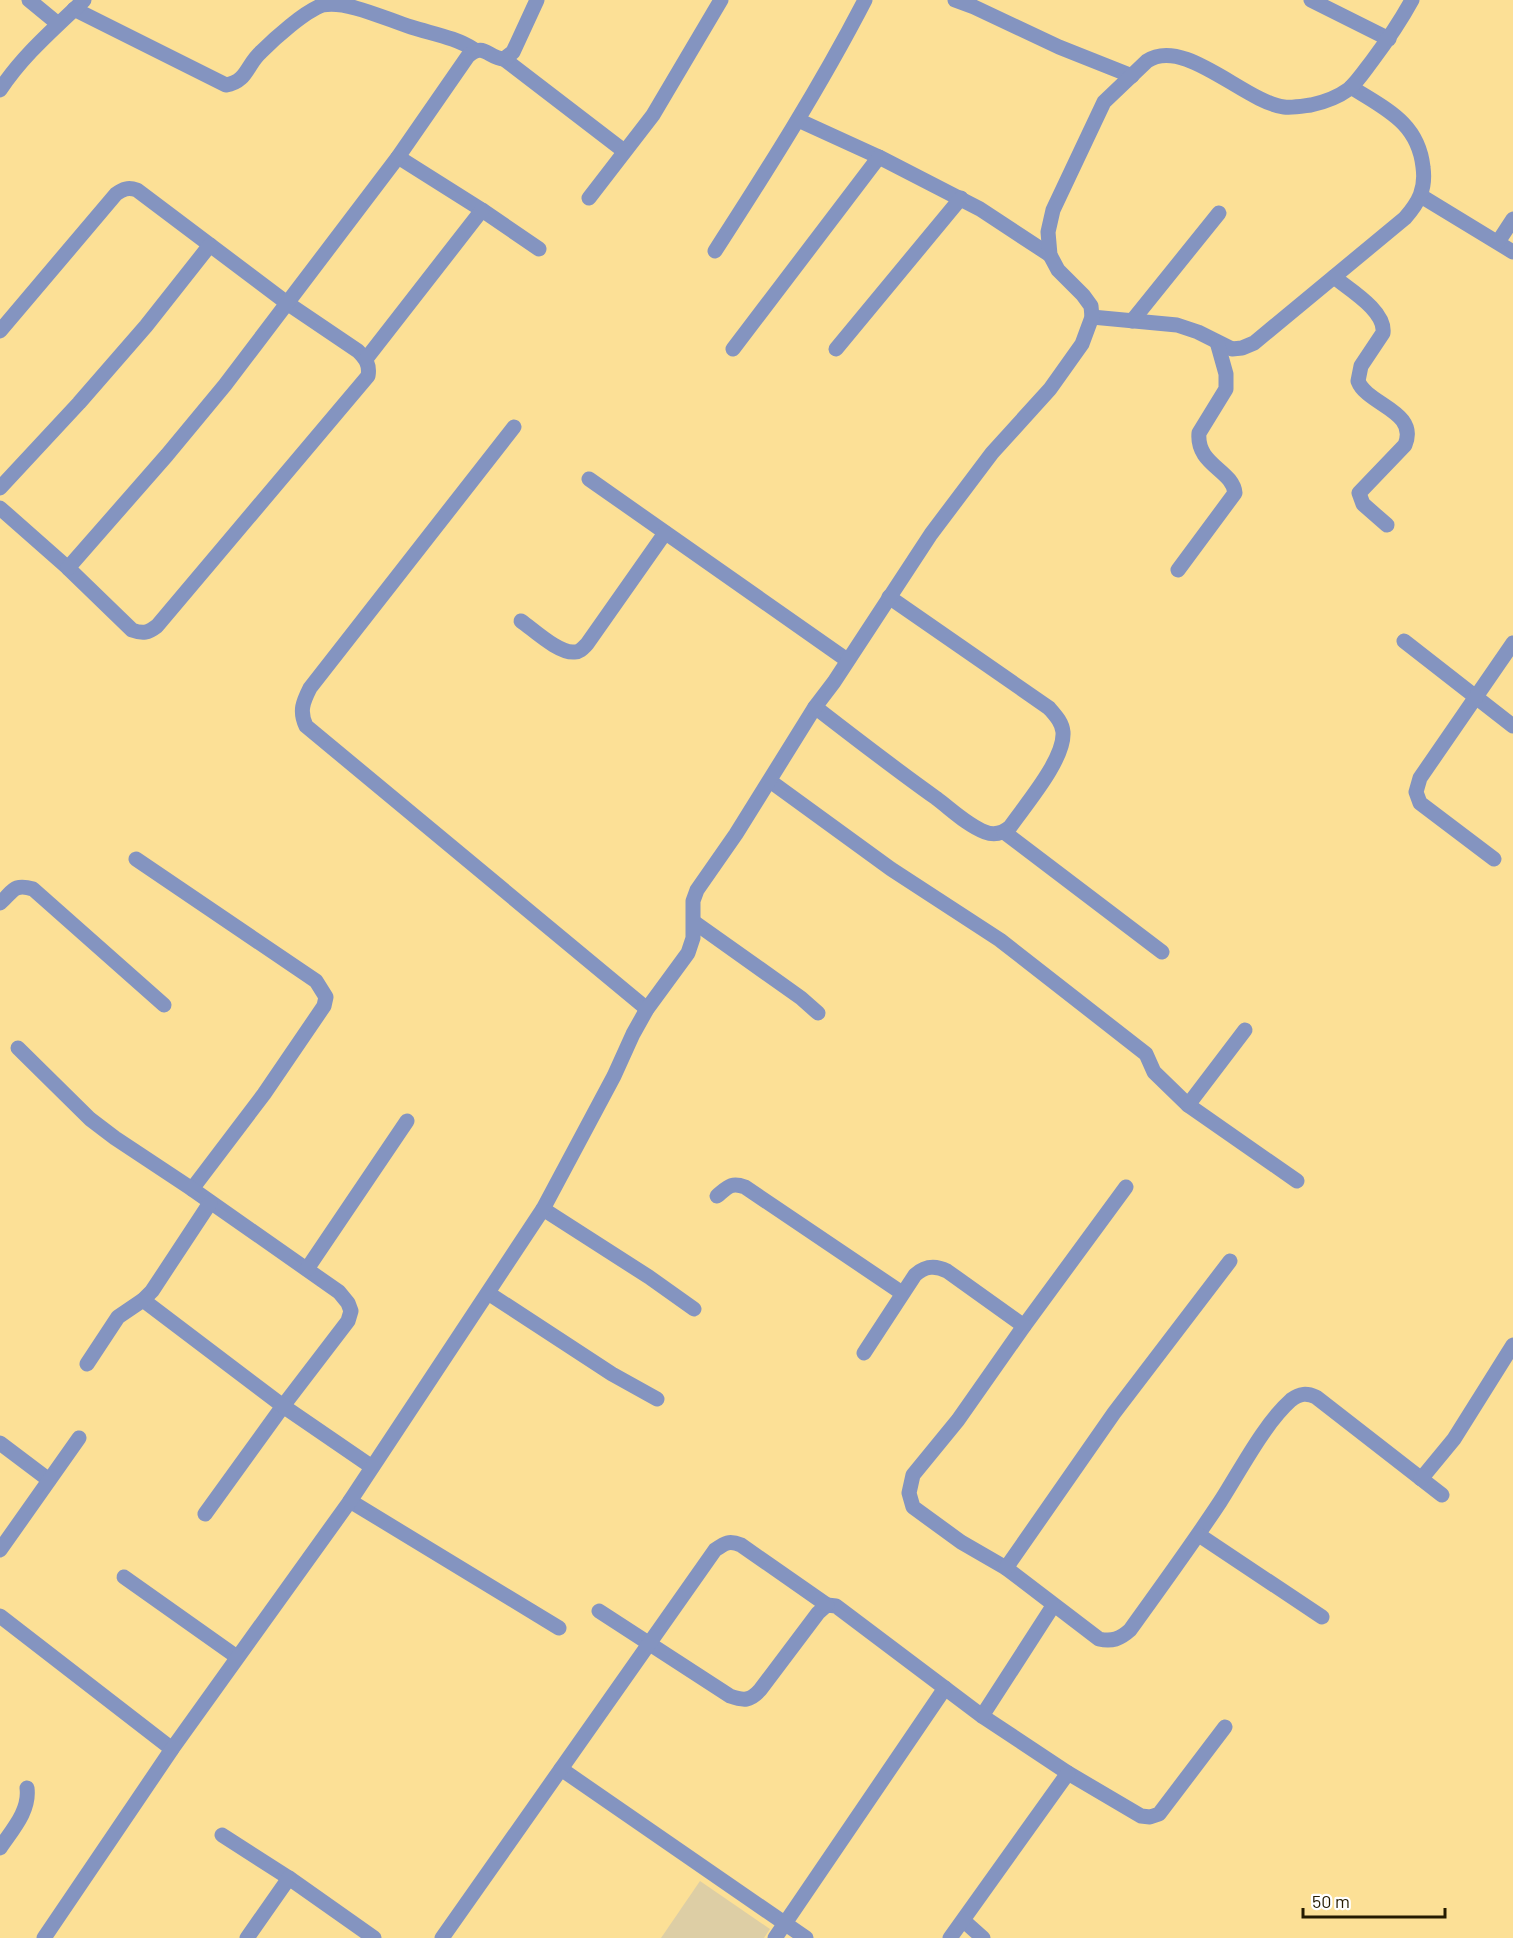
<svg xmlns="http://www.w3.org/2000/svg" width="1513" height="1938" font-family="Barlow,sans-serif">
<rect width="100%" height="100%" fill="#fce096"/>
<path fill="#ddcea5" d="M700,1881L770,1929L764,1938H661Z"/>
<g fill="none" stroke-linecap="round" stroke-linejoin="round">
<g stroke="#8494c0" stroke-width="15">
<path d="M29,0L57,23"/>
<path d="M955,0L974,7L1059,47L1132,76"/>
<path d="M1311,0L1389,39"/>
<path d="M74,9L226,85C247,82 247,64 261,52C275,38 305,11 323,5C347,0 388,20 411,27C433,34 455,37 475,50"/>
<path d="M504,59L624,151"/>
<path d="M0,90C23,55 54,29 84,0"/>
<path d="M798,120L879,157"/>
<path d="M398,157L482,210L539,249"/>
<path d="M1421,196L1513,252"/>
<path d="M589,198L653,115L721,0"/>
<path d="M1498,242L1513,219"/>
<path d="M715,251C768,169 820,87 865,0"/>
<path d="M1334,277C1350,290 1386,311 1383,333L1361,366L1358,381C1367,405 1419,411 1405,445L1359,493L1363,504L1387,525"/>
<path d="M1092,317L1177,325L1198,332L1232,349L1242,348L1254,343L1405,218C1419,202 1426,189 1423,167C1418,122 1385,109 1351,87"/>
<path d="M1132,321L1219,213"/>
<path d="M0,331L116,194C123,189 128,187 137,190L287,303L358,351C366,359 370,365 368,376L157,626C148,633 143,634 132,630L68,568L0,508"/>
<path d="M733,349L879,157L980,209L1050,255"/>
<path d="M836,349L961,198"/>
<path d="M366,359L482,210"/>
<path d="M514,427L310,688C303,702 299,711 306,726L647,1009"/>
<path d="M589,479L847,660"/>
<path d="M0,488L79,403L146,326L210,245"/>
<path d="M68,568L167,455L225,385L398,157L468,56C484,42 488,58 504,59L513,52L537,0"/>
<path d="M1178,570L1235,493C1233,470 1196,465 1199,433L1226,389V374L1217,342"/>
<path d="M521,621C534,630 559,654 575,652C580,652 583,648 587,644L665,533"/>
<path d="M1404,641L1513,726"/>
<path d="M815,707C855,738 895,769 936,798C952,810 967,825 985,832C995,836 1003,833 1010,827C1026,804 1065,759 1063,732C1062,722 1055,715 1049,708L889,597"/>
<path d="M770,781L891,869L1000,940L1146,1054L1154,1072L1188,1105L1297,1181"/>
<path d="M1004,832L1162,952"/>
<path d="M136,859L316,981L326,997L324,1006L264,1094L192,1189"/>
<path d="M1494,859L1420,803L1416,792L1420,778L1513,643"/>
<path d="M0,903C13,892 13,883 33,889L164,1005"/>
<path d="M694,922L801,998L818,1013"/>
<path d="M18,1048L90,1119L115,1138L192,1189L339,1292L348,1303L351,1311L348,1321L283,1406L205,1514"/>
<path d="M1188,1105L1245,1030"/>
<path d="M1126,1187L1024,1326L958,1420L913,1475L909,1493L913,1507L961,1542L1006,1568L1099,1639C1112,1642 1120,1639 1130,1630C1160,1588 1191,1546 1220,1502C1240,1471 1264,1424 1291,1400C1300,1393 1307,1393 1316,1397L1442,1495"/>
<path d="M717,1196C728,1187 731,1182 745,1187L902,1293"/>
<path d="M543,1209L649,1277L694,1309"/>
<path d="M307,1269L407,1121"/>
<path d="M488,1293L612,1374L657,1399"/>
<path d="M143,1300L283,1406L372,1467"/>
<path d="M864,1353L915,1275C925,1266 935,1265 947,1271L1024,1326"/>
<path d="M87,1364L118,1317L143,1300L152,1291L210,1203"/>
<path d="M0,1443L49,1480"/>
<path d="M1421,1479L1454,1439L1513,1345"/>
<path d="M350,1501L559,1628"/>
<path d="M1199,1535L1322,1617"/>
<path d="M0,1550L79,1438"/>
<path d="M1006,1568L1114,1413L1230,1261"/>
<path d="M124,1577L237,1657"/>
<path d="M599,1611L730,1696C744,1701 750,1701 760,1690L818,1613L827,1605L836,1606L982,1716L1068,1773L1141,1816L1150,1817L1159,1814L1225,1727"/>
<path d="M0,1616L172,1749"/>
<path d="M982,1716L1053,1606"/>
<path d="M561,1769L806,1938"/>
<path d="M222,1835L289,1878L374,1938"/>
<path d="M0,1848C12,1830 30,1811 27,1788"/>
<path d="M964,1921L983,1938"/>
<path d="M44,1938L172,1749L350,1501L543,1209L614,1076L633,1034L647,1009L688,953L693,938V901L697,890L736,834L815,707L834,682L931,534L992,453L1050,389L1082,344L1092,317L1091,306L1083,295L1058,270L1050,255L1048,232L1053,210L1104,102L1147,61C1184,36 1245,102 1284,107C1293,108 1303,106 1311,105C1325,102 1338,97 1349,89C1358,81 1365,70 1372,61C1387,41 1400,22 1412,0"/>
<path d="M247,1938L289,1878"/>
<path d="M442,1938L715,1550C725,1543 729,1540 741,1545L827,1605"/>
<path d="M775,1938L945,1688"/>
<path d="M950,1938L1068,1773"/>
</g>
</g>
<path d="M1303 1908v9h142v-9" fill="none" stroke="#251b00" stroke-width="3"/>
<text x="1312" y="1908" font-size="18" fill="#251b00" stroke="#ffffff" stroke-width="4.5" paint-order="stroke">50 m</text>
</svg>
